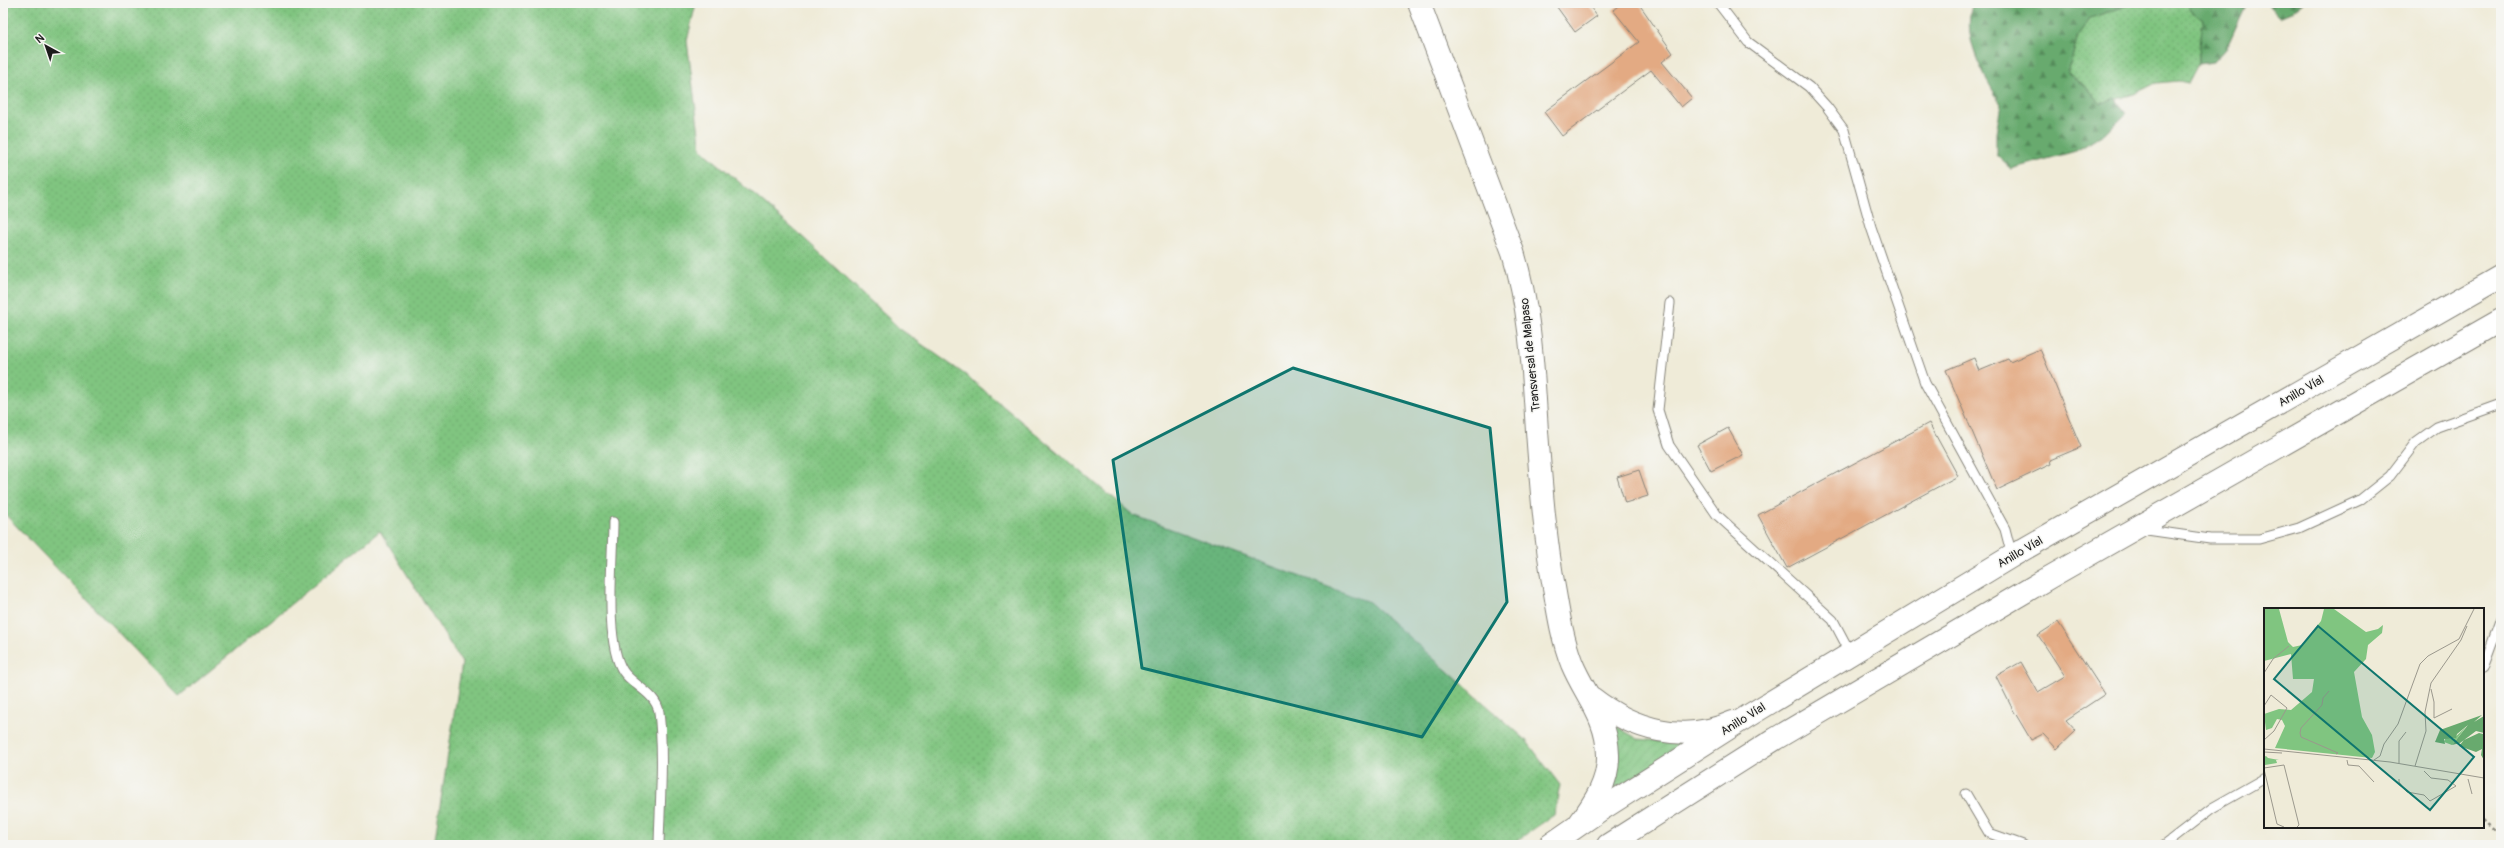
<svg xmlns="http://www.w3.org/2000/svg" width="2504" height="848" font-family="Pangolin,sans-serif">
<defs>
<pattern id="grass-dots" width="8" height="8" patternUnits="userSpaceOnUse"><rect width="8" height="8" fill="#80c580"/><path d="M2 2h.1M6 6h.1" fill="none" stroke="#6ea96e" stroke-width="1.8" stroke-linecap="round"/></pattern>
<pattern id="forest-firs" width="22" height="20" patternUnits="userSpaceOnUse"><rect width="22" height="20" fill="#68aa6e"/><path d="M5 1l3.5 6h-7zM16 11l3.5 6h-7z" fill="#558a5a"/></pattern>
<pattern id="garden-furrows" width="10" height="10" patternUnits="userSpaceOnUse"><rect width="10" height="10" fill="#80c580"/><path d="M-1 1l2-2M0 10L10 0M9 11l2-2" fill="none" stroke="#6ea96e"/></pattern>
</defs>
<rect width="100%" height="100%" fill="#f6f6f2"/>
<filter id="ink" filterUnits="userSpaceOnUse"><feTurbulence type="fractalNoise" baseFrequency=".025" numOctaves="2"/><feDisplacementMap in="SourceGraphic" scale="8" xChannelSelector="R" yChannelSelector="G"/><feConvolveMatrix kernelMatrix="1 2 1 2 8 2 1 2 1" color-interpolation-filters="sRGB"/></filter>
<filter id="wash" filterUnits="userSpaceOnUse"><feTurbulence type="fractalNoise" baseFrequency=".012" numOctaves="4" result="noise"/><feDisplacementMap in="SourceGraphic" scale="16" xChannelSelector="R" yChannelSelector="G"/><feGaussianBlur stdDeviation="0.9" result="paint"/><feColorMatrix in="noise" values="0 0 0 0 0 0 0 0 0 0 0 0 0 0 0 0 0 1.4 0 .05"/><feComposite in="paint" operator="in"/></filter>
<g filter="url(#wash)">
<rect width="100%" height="100%" fill="#efebd8"/>
<g fill="url(#grass-dots)" stroke="#4e704e">
<path d="M3,3H696L687,41L701,149L807,241L900,329L967,376L1133,515L1369,602L1525,739L1560,785L1554,815L1510,845H434L462,663L380,531L179,696L3,512Z"/>
<path d="M2135,3H2188L2191,10L2203,19L2198,64L2188,83L2179,81L2156,83L2134,94L2100,104L2087,88L2068,73L2078,35L2090,18Z"/>
</g>
<g fill="url(#forest-firs)" stroke="#426345">
<path d="M1973,3H2135L2090,18L2078,35L2068,73L2087,88L2100,104L2115,98L2126,113L2106,133L2076,151L2011,169L1996,155V133L2001,104C1984,76 1960,37 1973,3Z"/>
<path d="M2188,3H2247L2226,49L2214,62L2198,64L2203,19L2191,10Z"/>
<path d="M2269,3H2303L2291,12L2279,17L2269,6Z"/>
</g>
<path fill="url(#garden-furrows)" stroke="#4e704e" d="M1613,724L1638,739L1670,742L1705,734L1606,794C1619,764 1622,758 1613,724Z"/>
<g id="blocks">
<g fill="#e3aa83">
<path d="M1554,3H1587L1597,16L1575,32Z"/>
<path d="M1622,3H1638L1644,11L1673,53L1662,62L1692,98L1681,107L1651,70L1562,136L1544,112L1639,42L1613,10Z"/>
<path d="M2040,349L2081,447L2050,460L2051,464L1997,490L1946,370L1974,358L1979,371L2008,359L2010,362Z"/>
<path d="M1929,423L1958,476L1787,568L1758,515Z"/>
<path d="M1728,428L1743,455L1711,471L1697,445Z"/>
<path d="M1639,470L1648,496L1625,503L1617,477Z"/>
<path d="M2058,622L2105,694L2066,720L2076,731L2057,749L2043,734L2031,740L2012,708L1996,676L2021,662L2038,692L2065,676L2038,635Z"/>
</g>
</g>
</g>
<g filter="url(#ink)">
<use href="#blocks" fill-opacity="0" stroke="#86847a" stroke-width="1"/>
<g fill="none" stroke-linecap="round" stroke-linejoin="round">
<g stroke="#86847a" stroke-width="11">
<g id="lane">
<path d="M1718,3L1748,42L1809,87L1827,107L1844,130L1871,227L1925,383L2005,529L2012,556"/>
<path d="M1670,303L1658,410L1669,445L1717,515L1833,620L1851,654"/>
<path d="M613,522C613,559 604,642 623,671C632,685 656,693 659,712C664,755 660,801 659,845"/>
<path d="M2140,529L2210,539H2259L2299,528L2360,500L2390,476L2416,442L2437,427L2501,404"/>
<path d="M2483,668L2501,619"/>
<path d="M1966,794L1989,833L2023,845"/>
<path d="M2164,845L2212,808L2265,778"/>
</g>
</g>
<g stroke="#86847a" stroke-width="24">
<g id="secondary">
<path d="M1419,3L1513,252C1531,311 1533,370 1537,431C1541,485 1545,540 1555,593C1559,617 1563,641 1572,664C1586,697 1607,717 1608,755C1609,782 1594,803 1579,824"/>
<path d="M1592,698C1633,730 1684,744 1733,722"/>
</g>
</g>
<g stroke="#86847a" stroke-width="24">
<g id="highway">
<path d="M1550,845L1599,811L1748,716L2012,556L2501,276"/>
<path d="M1608,845L1775,739L2050,577L2501,320"/>
</g>
</g>
<path stroke="#86847a" stroke-width="2.5" stroke-dasharray="3 3" stroke-linecap="butt" d="M2483,820L2501,837"/>
<use href="#lane" stroke="#fff" stroke-width="9"/>
<use href="#secondary" stroke="#fff" stroke-width="22"/>
<use href="#highway" stroke="#fff" stroke-width="22"/>
</g>
</g>
<path fill="#0f766e" fill-opacity="0.2" stroke="#0f766e" stroke-width="3" stroke-linejoin="round" d="M1293,368L1490,428L1507,602L1422,737L1142,668L1113,460Z"/>
<g text-anchor="middle" stroke-width="3" stroke-linejoin="round" paint-order="stroke">
<g font-size="12" fill="#1c1c1c" stroke="#f6f6f2">
<text transform="translate(1530 355) rotate(-96)" y="4">Transversal de Malpaso</text>
<text transform="translate(2301 391) rotate(-30)" y="4">Anillo Víal</text>
<text transform="translate(2020 552) rotate(-30)" y="4">Anillo Víal</text>
<text transform="translate(1743 719) rotate(-32)" y="4">Anillo Víal</text>
</g>
</g>
<g transform="translate(2264 608)">
<rect width="220" height="220" fill="#efebd8"/>
<path d="M0,1H15L24,34L29,39L38,37L57,13L60,1H70L102,24L114,21L119,17L118,25L104,37L102,51L90,64L98,109L108,127L111,144L108,150L11,140L21,118L18,112L13,111L8,120L2,122L0,106L15,101L27,102L48,84L50,71H29L27,46L0,53ZM202,119L188,137L180,134L182,129L189,131ZM2,148L4,150L15,152H12L13,155L1,157L0,149Z" fill="#80c580"/>
<path d="M218,107L210,114L220,108V125L212,123L196,135L188,137L204,117L193,126L192,130L180,131L181,136L171,134L176,122ZM215,125L219,126L220,152L217,147L218,141L212,144L195,138L200,132Z" fill="#68aa6e"/>
<path fill="none" stroke="#9b988d" stroke-width="1" d="M0,65L9,51L25,38M167,81L170,94V110L188,101M65,83L59,90L58,97L37,120L36,125L37,129L74,145L72,146M0,98L7,87L23,100L10,123L0,132M0,141L126,154L220,170M0,144L18,145M83,152L84,157L95,158L110,174M110,152L116,148L120,136L134,116L156,56L164,48L195,31L210,1M135,155V133L142,124M151,158L162,123L161,104L167,75L197,32L203,18M0,160L20,157L35,217L33,219M0,161L13,216L20,219M135,171V174L143,184L160,187L166,193L192,178L184,172L167,170L160,163M204,171L208,186"/>
<path fill="#0f766e" fill-opacity="0.15" stroke="#0f766e" stroke-width="2" d="M54,18L210,149L166,202L10,71Z"/>
<rect width="220" height="220" fill="none" stroke="#1c1c1c" stroke-width="2"/>
</g>
<rect width="2504" height="848" fill="none" stroke="#f6f6f2" stroke-width="16"/>
<g transform="translate(46 46) rotate(320)" stroke="#f6f6f2" stroke-width="3" paint-order="stroke">
<path d="M0-3L7 15L0 10L-7 15Z" fill="#1c1c1c"/>
<text y="-6" font-size="11" font-weight="bold" text-anchor="middle" fill="#1c1c1c">N</text>
</g>
</svg>
